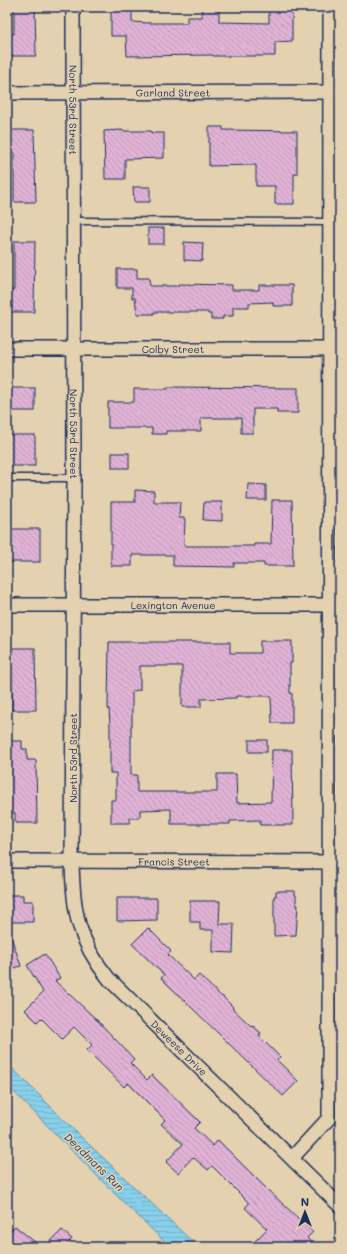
<svg xmlns="http://www.w3.org/2000/svg" width="347" height="1254" font-family="Mali,sans-serif">
<defs>
<pattern id="water-rules" width="6" height="5" patternUnits="userSpaceOnUse"><rect width="6" height="5" fill="#88d0ea"/><path d="M0 2.5h6" fill="none" stroke="#75b3cb"/></pattern>
<pattern id="building-back-hatch" width="6" height="6" patternUnits="userSpaceOnUse"><rect width="6" height="6" fill="#e0b2d5"/><path d="M-1 5l2 2M0 0l6 6M5-1l2 2" fill="none" stroke="#c099b9"/></pattern>
</defs>
<rect width="100%" height="100%" fill="#e4d1af"/>
<filter id="ink" filterUnits="userSpaceOnUse"><feTurbulence type="fractalNoise" baseFrequency=".025" numOctaves="2"/><feDisplacementMap in="SourceGraphic" scale="8" xChannelSelector="R" yChannelSelector="G"/><feConvolveMatrix kernelMatrix="1 2 1 2 8 2 1 2 1" color-interpolation-filters="sRGB"/></filter>
<g filter="url(#ink)">
<path fill="url(#water-rules)" stroke="#5c90b2" d="M7,1063L81,1137L198,1247H170L116,1195L7,1085Z"/>
<g fill="url(#building-back-hatch)" stroke="#1b2f5e">
<path d="M14,7H35L36,56H7V34H14Z"/>
<path d="M111,7H132V22L149,23H187V17H202V7H219V22L269,23V7H292V41L275,42V56H213V55L127,56L126,36H111Z"/>
<path d="M209,127H223V130L297,131V174H294V204H275V186H256V165L209,166Z"/>
<path d="M7,130H34L36,202H14V152H7Z"/>
<path d="M122,130V131H151V133H164V158L125,159V179H105L104,131Z"/>
<path d="M133,187H150V202H134Z"/>
<rect x="148" y="228" width="16" height="16"/>
<path d="M14,241H35L34,312H7V290H14Z"/>
<path d="M184,242L203,243L202,261L184,260Z"/>
<path d="M117,269H137V278H149L150,286H178V284L232,285V290H259V285H292V306H273V302L249,303V307H233V316H223V319H211V314H208V312H154V314H137L135,298H132V288H117Z"/>
<path d="M168,387L298,388V413H277V409H253V433H241V418H201V431H166V434H152V428H108V402H134V389H168Z"/>
<rect x="7" y="388" width="28" height="23"/>
<rect x="7" y="435" width="28" height="31"/>
<rect x="112" y="453" width="17" height="15"/>
<path d="M248,484L266,485V500H247Z"/>
<path d="M135,490L154,491V502H180L179,518H185L184,546H254V544H271L272,500H292L293,566H264V563H234V567L173,566V555H132V566H111V502H135Z"/>
<path d="M204,502H222V521L203,520Z"/>
<rect x="7" y="529" width="33" height="33"/>
<path d="M260,641H292V663H290V693H292V723H272L271,696H236V698L201,699V707H182V666H140V690L132,691V726H131V775H137V792H217V774H236L237,803L271,802L272,750H292L293,825H260V820L230,821V824H171V809L140,810V818H130V823H111V800H116V773H110V726L109,709H108L109,642H230V653H260Z"/>
<path d="M12,648H35L36,710H12Z"/>
<rect x="249" y="740" width="18" height="12"/>
<path d="M7,741H22V749H27V760H36L37,823H15V813H7Z"/>
<path d="M276,891H295V895H296V905H298L296,935L274,936V896H276Z"/>
<path d="M8,895H23V901H33V922H7V900H8Z"/>
<path d="M117,898H157V920L117,921Z"/>
<path d="M190,901H220L219,924H234L233,953L213,952V930H200V922H190Z"/>
<path d="M148,928L171,951L168,955L194,980L199,975L222,997V996L233,1007L232,1008L251,1026L252,1025L261,1033L259,1036L280,1057L277,1060L298,1081L283,1096L161,978L164,975L132,944Z"/>
<path d="M9,931L21,966L7,970V932Z"/>
<path d="M45,954L60,978L55,981L96,1019L134,1059L130,1063L147,1080L152,1075L200,1122L194,1128L213,1146L218,1140L269,1191L313,1232L307,1238L316,1247H249L267,1229L245,1208L249,1203L212,1166L208,1170L193,1157L178,1173L166,1162L183,1144L161,1124L165,1120L128,1083L124,1087L87,1050L92,1045L74,1027L62,1039L41,1018L37,1022L25,1010L43,992L27,965Z"/>
<path d="M15,1226L41,1247H7V1235Z"/>
<path d="M62,1230L72,1239L64,1247H45Z"/>
</g>
<g fill="none" stroke-linecap="round" stroke-linejoin="round">
<g stroke="#1b2f5e" stroke-width="9">
<g id="lane">
<path d="M73,221L340,222"/>
<path d="M330,477H340"/>
<path d="M7,478H74"/>
<path d="M330,733H340"/>
</g>
</g>
<g stroke="#1b2f5e" stroke-width="16">
<g id="street">
<path id="s1" d="M73,7L74,478L72,862C73,910 77,940 109,979L340,1206"/>
<path id="s2" d="M7,93L340,92"/>
<path id="s3" d="M7,349H340"/>
<path id="s4" d="M7,605H340"/>
<path id="s5" d="M7,861L340,862"/>
<path d="M292,1158L329,1118L330,7"/>
</g>
</g>
<use href="#lane" stroke="#e4d1af" stroke-width="6"/>
<use href="#street" stroke="#e4d1af" stroke-width="13"/>
</g>
</g>
<g text-anchor="middle" stroke-width="3" stroke-linejoin="round" paint-order="stroke">
<g font-size="10" fill="#1b2f5e" stroke="#e4d1af">
<text dy="4" stroke="none"><textPath href="#s2" startOffset="166">Garland Street</textPath></text>
<text dy="4" stroke="none"><textPath href="#s1" startOffset="103">North 53rd Street</textPath></text>
<text dy="4" stroke="none"><textPath href="#s3" startOffset="166">Colby Street</textPath></text>
<text dy="4" stroke="none"><textPath href="#s1" startOffset="427">North 53rd Street</textPath></text>
<text dy="4" stroke="none"><textPath href="#s4" startOffset="166">Lexington Avenue</textPath></text>
<text transform="translate(73 758) rotate(-90)" y="4">North 53rd Street</text>
<text dy="4" stroke="none"><textPath href="#s5" startOffset="167">Francis Street</textPath></text>
<text dy="4" stroke="none"><textPath href="#s1" startOffset="1079">Deweese Drive</textPath></text>
</g>
<g font-size="11" font-style="italic" fill="#263f6c" stroke="#e4d1af">
<text transform="translate(94 1162) rotate(44)" y="4">Deadmans Run</text>
</g>
</g>
<rect width="347" height="1254" fill="none" stroke="#e4d1af" stroke-width="24"/>
<rect x="12" y="12" width="323" height="1230" fill="none" stroke="#1b2f5e" stroke-width="1.5" filter="url(#ink)"/>
<g transform="translate(305 1212)" stroke="#e4d1af" stroke-width="3" paint-order="stroke">
<path d="M0-3L7 15L0 10L-7 15Z" fill="#1b2f5e"/>
<text y="-6" font-size="11" font-weight="bold" text-anchor="middle" fill="#1b2f5e">N</text>
</g>
</svg>
